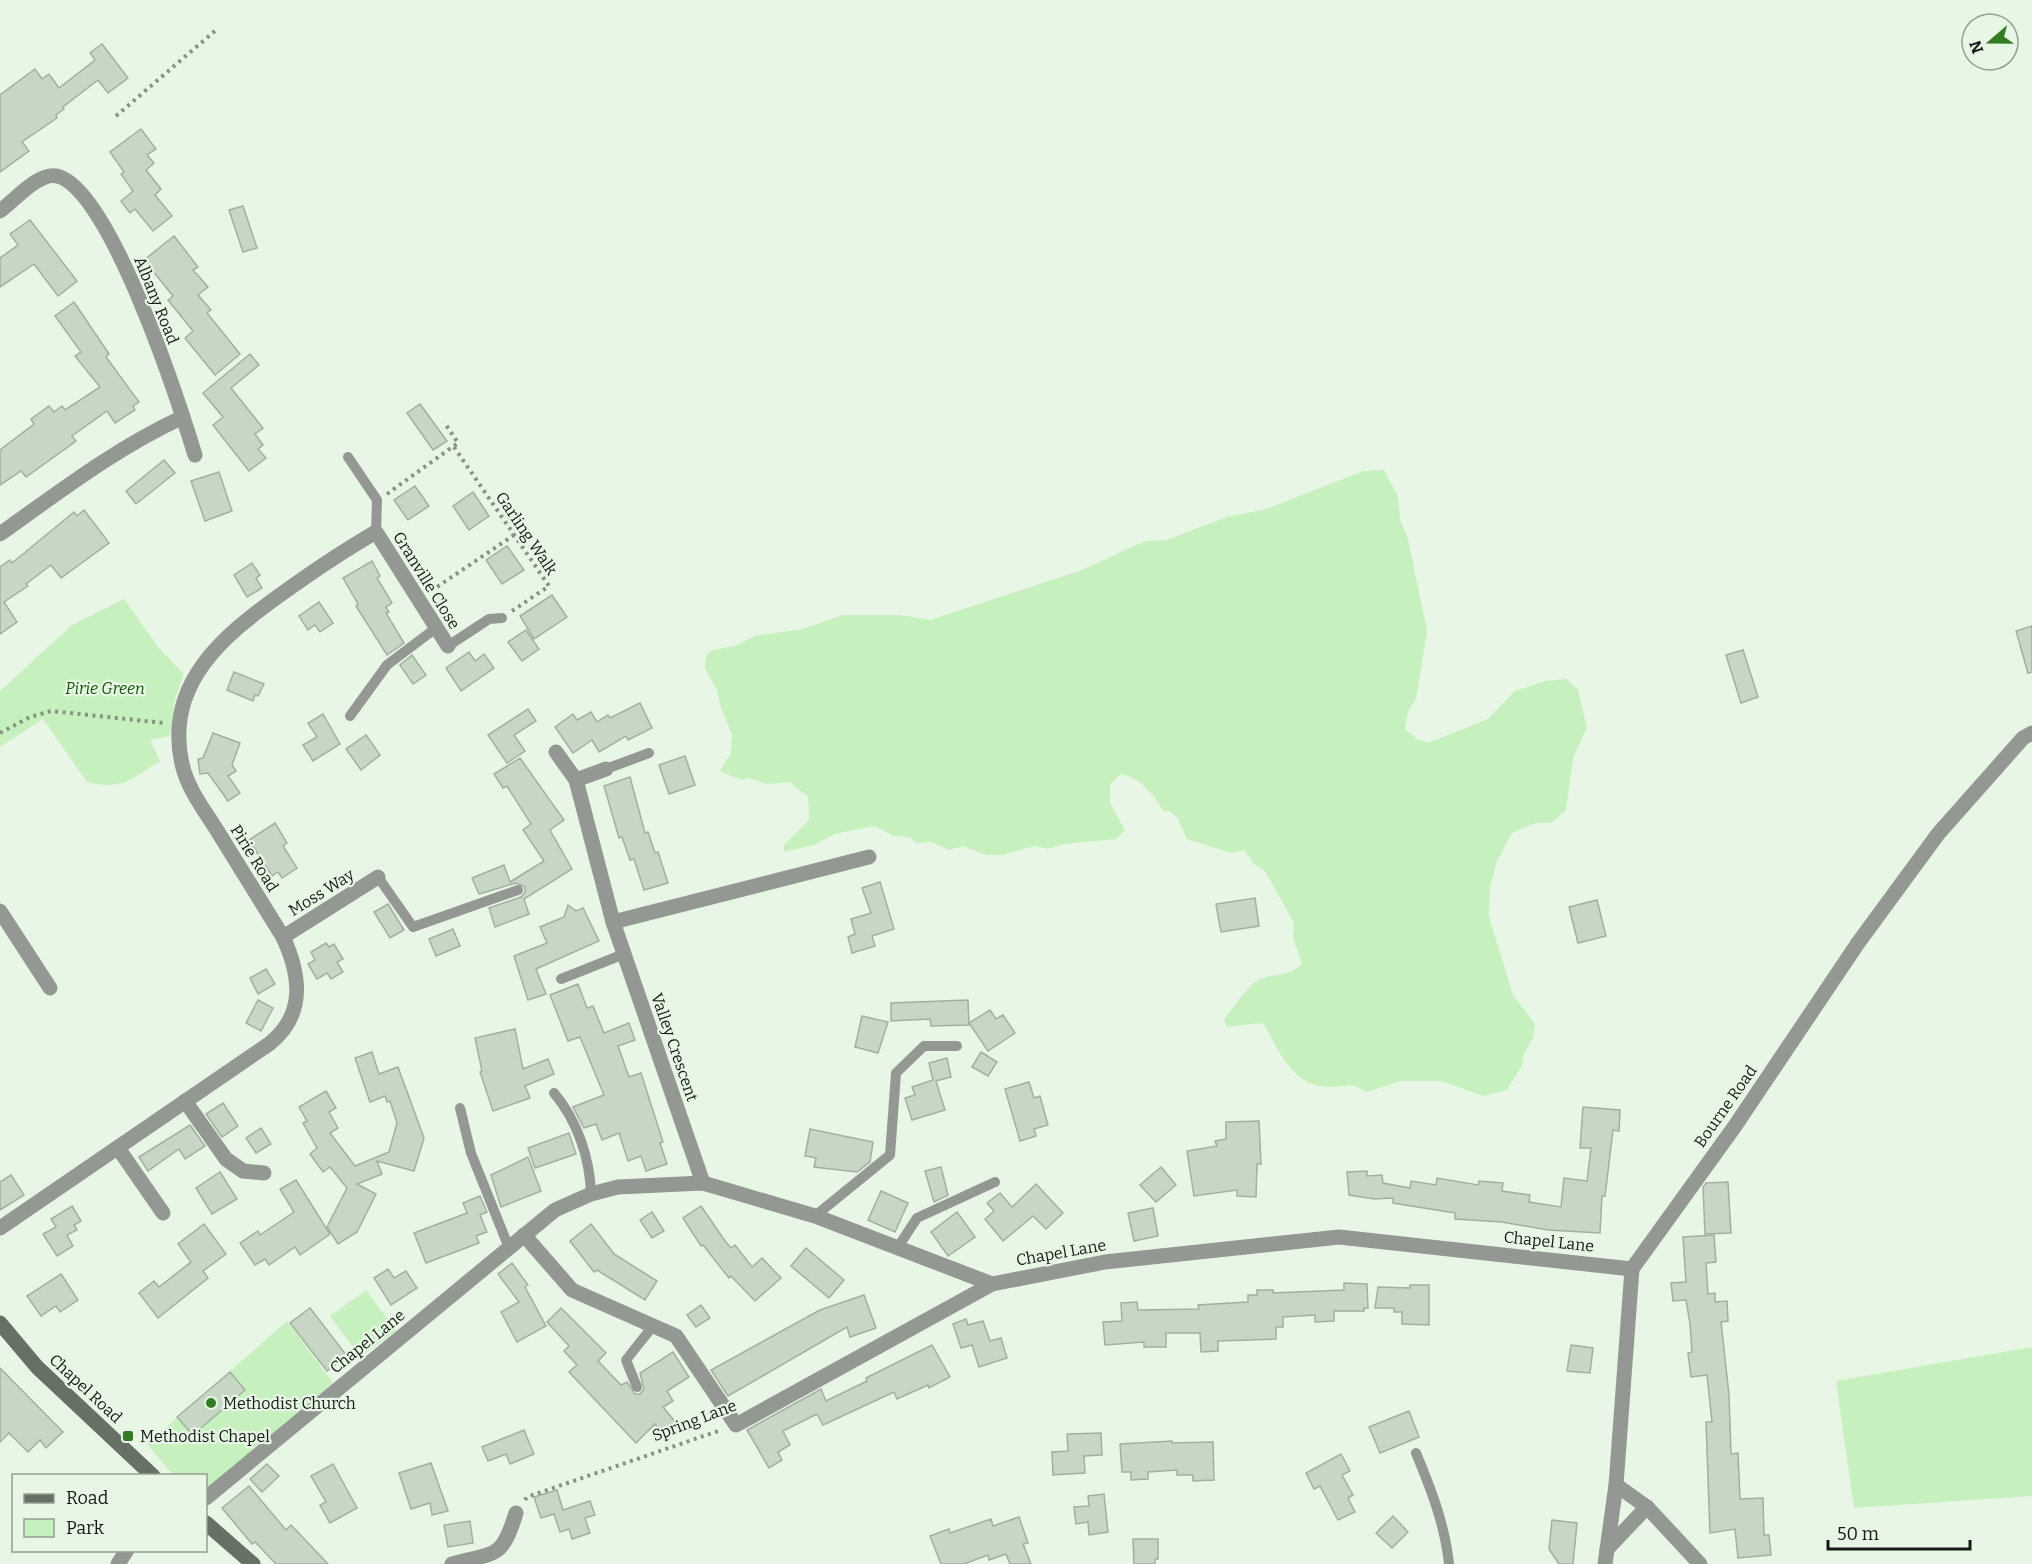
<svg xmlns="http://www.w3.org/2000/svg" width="2032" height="1564" font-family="Bitter,serif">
<rect width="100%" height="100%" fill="#e8f7e5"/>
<g fill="#c6f1be">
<path d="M1384,470L1398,496L1400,519L1408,539L1427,631L1416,699L1408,712L1405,729L1417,739L1428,743L1488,719L1515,691L1545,681L1567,679L1578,690L1587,728L1573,758L1566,810L1551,823H1535L1512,833L1497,861L1490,887L1489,917L1513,995L1535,1024L1533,1038L1522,1058L1524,1062L1507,1090L1483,1096L1441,1081H1400L1367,1092C1346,1081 1351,1087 1331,1087C1294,1088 1280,1053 1265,1026L1259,1023L1227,1027L1224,1020L1227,1015C1236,1005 1245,990 1255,982C1272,971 1284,980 1302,964L1293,937L1294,923L1265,871L1254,864L1244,850L1231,853L1187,839L1177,817L1168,810L1164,812C1154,795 1140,777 1120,774L1110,785V803L1125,830L1116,839L1064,844L1048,849L1035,846L1003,855H986L963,846L949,850L931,842L917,843L909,837L894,836L874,826L835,834L814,845L784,852V845L809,820L808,796L789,782L767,784L748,778L741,780L720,771L731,753L732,735L721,708L717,690L705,669L706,656L712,650L735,646L754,636L802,629L843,615H900L930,620L1082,570L1145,541L1166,540L1227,517L1266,509L1363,471Z"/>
<path d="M124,599L158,647L184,674L175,699L170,736L150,740L160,761C130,779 123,791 87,782L43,719L0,747V691L72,625Z"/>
<path d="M366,1290L396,1331L360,1357L330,1316Z"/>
<path d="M287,1321L333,1383L206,1493V1476L173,1475L147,1444Z"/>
<path d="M2032,1347V1496L1854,1508L1836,1381Z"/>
</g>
<g fill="#c8d6c5" stroke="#a2b09f" stroke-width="1.5">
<path d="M102,44L128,78L108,93L98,80L63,107L64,109L56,115L57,118L22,142L29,151L0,172V95L35,69L42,79L49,74L59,88L95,60L90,53Z"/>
<path d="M141,129L156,149L147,155L154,163L146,170L161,189L155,195L172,216L153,231L135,209L130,213L121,201L133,191L121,174L124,172L110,152Z"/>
<path d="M243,206L257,248L243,252L229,210Z"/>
<path d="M30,220L77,281L58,296L34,264L0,287V258L18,245L10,234Z"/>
<path d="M174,236L198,267L193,270L208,287L198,295L211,310L207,313L240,354L215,375L185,338L193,331L168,300L173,296L144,260Z"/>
<path d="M74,302L109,354L106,357L139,402L133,406L135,410L115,423L107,411L72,436L76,441L26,477L21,471L0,485V450L34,424L31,419L49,406L54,412L62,406L65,410L100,387L75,356L81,352L55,316Z"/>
<path d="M250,354L259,365L231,388L263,428L255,434L263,445L258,449L266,458L249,471L213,425L223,417L203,393Z"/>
<path d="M420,404L447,441L433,450L407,413Z"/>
<path d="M164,460L175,473L136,504L126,491Z"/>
<path d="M219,472L232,511L205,521L191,481Z"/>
<path d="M415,486L429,506L408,520L394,500Z"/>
<path d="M473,492L489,516L469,530L453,506Z"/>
<path d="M84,510L109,543L61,578L51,565L26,584L28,586L4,602L17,622L0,634V567L10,560L12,563L74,512L77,516Z"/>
<path d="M507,546L524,570L502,584L486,560Z"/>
<path d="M372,561L380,576L377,578L392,603L386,607L389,612L386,613L404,643L387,655L356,606L358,604L343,578Z"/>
<path d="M252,563L260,575L256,578L262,588L247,597L234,575Z"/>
<path d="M552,595L567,617L534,639L520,616Z"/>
<path d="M319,602L333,623L320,632L315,625L308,630L299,616Z"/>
<path d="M2032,626V672L2028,673L2016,631Z"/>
<path d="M526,630L539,649L522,661L508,642Z"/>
<path d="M1743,650L1758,697L1741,703L1726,655Z"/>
<path d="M469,652L475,661L484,654L494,668L461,691L446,668Z"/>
<path d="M412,655L426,675L413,684L400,665Z"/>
<path d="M234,672L264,684L258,696L255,695L253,701L227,690Z"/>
<path d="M640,703L652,728L628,740L626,736L599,752L592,740L573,753L555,727L573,714L577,720L591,712L597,722L608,715L610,718Z"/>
<path d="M528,709L536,721L514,735L525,751L507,763L488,735Z"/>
<path d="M323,714L340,744L313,761L303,745L317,737L308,723Z"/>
<path d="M213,733L240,743L232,765L236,771L228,776L240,793L228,801L208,773L200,774L198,759L203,758Z"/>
<path d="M366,735L380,755L361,770L346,749Z"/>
<path d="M685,756L695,785L669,794L659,765Z"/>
<path d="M520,758L564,820L550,830L572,869L524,899L529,914L495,927L489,908L521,897L525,892V887L516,883L479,894L472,878L504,865L510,882L544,861L523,830L531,824L507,786L503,788L494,774Z"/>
<path d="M630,777L645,833L648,832L655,853L658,852L668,883L644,890L634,859L630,860L622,837L619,838L604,786Z"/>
<path d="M275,823L287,843L283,846L297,868L282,878L278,872L272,876L249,840Z"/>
<path d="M880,882L894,929L872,936L875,946L852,953L848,937L855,934L851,919L871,913L862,888Z"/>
<path d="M1255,898L1259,926L1221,932L1216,904Z"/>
<path d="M1597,900L1606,936L1578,943L1569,907Z"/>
<path d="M388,904L404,930L390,938L374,912Z"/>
<path d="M568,905L576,911L583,908L599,941L536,969L546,994L528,1000L514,956L547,943L540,927L564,917Z"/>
<path d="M453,929L460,946L436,956L429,939Z"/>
<path d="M326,943L329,947L334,944L343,959L337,962L343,972L331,979L327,973L317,979L308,964L315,960L311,952Z"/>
<path d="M266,969L275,984L258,994L250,978Z"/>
<path d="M578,984L587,1008L593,1006L604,1033L629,1023L635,1040L618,1046L629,1077L641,1073L663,1142L660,1143L667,1164L646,1171L641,1156L628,1161L619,1133L602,1140L596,1124L584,1128L573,1107L604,1095L580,1037L568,1041L550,995Z"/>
<path d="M258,1000L273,1008L261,1031L246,1023Z"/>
<path d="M968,1000L969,1025L931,1026L930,1019L891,1021V1003Z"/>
<path d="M990,1010L996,1019L1003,1015L1015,1033L988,1051L969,1023Z"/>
<path d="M862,1016L888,1022L878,1053L855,1047Z"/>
<path d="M515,1029L523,1069L548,1059L554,1074L525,1086L530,1098L493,1111L480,1072L482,1071L475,1038Z"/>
<path d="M372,1052L379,1074L398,1067L424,1138L414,1171L377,1161L382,1174L357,1184L376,1194L357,1232L338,1244L327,1227L347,1188L330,1167L323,1172L310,1154L317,1148L303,1123L307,1121L299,1107L326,1091L336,1108L329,1112L338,1128L330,1133L355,1166L389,1152L397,1123L390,1101L387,1102L385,1096L370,1102L355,1058Z"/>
<path d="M981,1052L997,1062L988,1076L972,1067Z"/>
<path d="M947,1058L951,1077L936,1081L945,1110L912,1120L905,1098L915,1095L912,1087L933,1080L929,1063Z"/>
<path d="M1029,1082L1034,1098L1040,1096L1048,1125L1034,1129L1036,1136L1020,1141L1005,1089Z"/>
<path d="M223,1103L238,1126L222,1137L206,1114Z"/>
<path d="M1583,1107L1620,1110L1619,1131L1613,1130L1605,1196H1602L1600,1233L1548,1230L1502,1222L1455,1219V1213L1393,1203V1198L1374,1199L1349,1195L1347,1172L1367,1171V1176L1382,1175L1383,1183L1410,1188L1411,1181L1436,1185L1437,1178L1478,1185L1479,1181L1503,1183L1502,1191L1530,1195L1529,1202L1561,1207L1564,1178L1587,1181L1591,1148H1580Z"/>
<path d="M1259,1121L1261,1164H1257L1256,1197L1237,1196V1190L1194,1196L1187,1151L1217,1146L1215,1141L1226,1139V1122Z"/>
<path d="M190,1125L205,1146L185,1159L179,1149L148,1171L139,1157Z"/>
<path d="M261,1128L271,1144L256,1153L246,1138Z"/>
<path d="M810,1129L873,1142L870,1162L857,1172L814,1167L816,1158L805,1156Z"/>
<path d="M569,1133L576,1154L535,1168L528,1148Z"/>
<path d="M528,1157L541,1191L501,1207L491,1175Z"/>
<path d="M941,1167L948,1195L934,1202L925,1171Z"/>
<path d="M1161,1167L1176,1185L1156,1202L1140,1185Z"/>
<path d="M220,1172L237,1199L212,1214L196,1188Z"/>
<path d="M11,1175L24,1195L0,1210V1182Z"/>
<path d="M296,1180L330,1234L300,1255L295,1247L269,1265L265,1259L255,1265L240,1243L258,1231L260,1235L294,1212L280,1189Z"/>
<path d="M1728,1182L1731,1233L1705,1234L1703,1187L1706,1183Z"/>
<path d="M1036,1184L1063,1213L1046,1229L1033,1216L1003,1241L985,1219L994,1211L987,1203L1000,1193L1012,1207Z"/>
<path d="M881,1191L908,1203L895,1232L868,1220Z"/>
<path d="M480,1196L487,1212L480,1215L487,1232L476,1236L479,1243L426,1263L414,1233L467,1213L463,1203Z"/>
<path d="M72,1206L81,1221L74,1225L77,1230L67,1235L73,1246L57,1256L43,1234L56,1227L51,1219Z"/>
<path d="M701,1206L725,1241L731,1248L735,1245L752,1267L762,1258L781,1278L755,1301L731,1276L729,1278L703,1245L701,1246L683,1218Z"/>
<path d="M1153,1208L1158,1236L1134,1241L1128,1213Z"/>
<path d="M652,1212L664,1231L652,1238L640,1220Z"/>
<path d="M957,1212L975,1237L948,1256L931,1232Z"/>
<path d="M204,1224L226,1254L203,1271L208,1278L158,1318L139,1293L154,1281L159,1287L191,1262L178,1244Z"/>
<path d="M591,1224L614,1254L657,1281L645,1300L597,1270L594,1272L570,1241Z"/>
<path d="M1714,1235L1716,1262L1706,1263L1708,1294L1715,1293V1302L1727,1301L1728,1321L1721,1322L1729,1395L1731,1454L1738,1453L1740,1499L1763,1498L1764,1535H1769L1771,1555L1738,1558L1735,1529L1710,1533L1706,1422H1712L1707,1375L1691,1377L1688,1353L1692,1352L1690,1324L1686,1300L1673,1301L1671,1283L1686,1282L1683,1237Z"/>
<path d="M806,1248L844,1280L829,1298L791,1266Z"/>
<path d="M512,1263L528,1285L525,1287L546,1326L517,1342L501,1312L519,1302L498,1274Z"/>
<path d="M388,1269L394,1278L406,1271L417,1288L391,1305L374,1278Z"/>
<path d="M61,1274L78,1300L60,1312L56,1306L41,1316L27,1296Z"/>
<path d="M1344,1283L1367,1284L1368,1308H1364V1311H1334V1321L1315,1322V1315L1283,1317V1327H1276V1339L1218,1341V1351L1201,1352L1200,1333H1166V1347H1144V1342L1105,1345L1103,1322L1122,1321L1121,1303L1137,1302L1138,1310L1199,1309L1198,1305L1248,1302V1295H1257V1290H1273V1293L1344,1290Z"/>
<path d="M1410,1285H1429V1325L1402,1324V1312H1394V1308H1375L1378,1287L1410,1288Z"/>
<path d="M864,1295L876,1328L850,1337L847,1327L728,1396L711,1370L820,1310Z"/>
<path d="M701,1305L710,1318L696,1327L687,1315Z"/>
<path d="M310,1308L347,1356L327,1371L290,1323Z"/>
<path d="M561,1308L606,1353L598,1361L621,1385L627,1382L635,1394H640L644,1389L640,1373L673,1352L689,1377L667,1391L673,1401L663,1407L677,1424L663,1435L655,1424L636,1443L569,1372L577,1365L564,1351L569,1346L547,1322Z"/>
<path d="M966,1319L968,1325L983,1321L990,1341L1001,1338L1007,1358L979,1367L972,1345L961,1348L953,1324Z"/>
<path d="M932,1345L950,1377L929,1388L928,1385L897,1399L894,1392L823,1425L817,1414L783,1431L790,1445L778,1452L782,1460L769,1468L747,1430L821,1389L826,1401L867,1381L866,1378Z"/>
<path d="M1571,1345L1593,1348L1590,1373L1567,1371Z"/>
<path d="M0,1368L63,1432L46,1448L40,1440L28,1452L9,1433L0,1442Z"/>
<path d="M230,1372L245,1390L193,1435L177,1417Z"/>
<path d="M1409,1411L1419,1437L1380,1453L1369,1427Z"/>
<path d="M524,1430L534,1454L510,1464L506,1454L488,1461L482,1447Z"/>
<path d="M1101,1433L1102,1455L1084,1456L1085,1473L1053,1475L1052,1452L1068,1451L1067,1434Z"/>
<path d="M1172,1441V1443L1213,1442L1214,1480L1193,1481V1475H1177V1470L1148,1472V1479L1131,1480V1472H1122L1120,1444Z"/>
<path d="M1341,1454L1350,1471L1342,1475L1353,1495L1348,1498L1355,1512L1338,1520L1320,1486L1314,1489L1306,1473Z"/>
<path d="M431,1463L448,1511L432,1515L430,1503L411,1509L399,1473Z"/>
<path d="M267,1464L279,1476L262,1492L250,1479Z"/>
<path d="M333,1464L357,1508L330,1523L320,1505L326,1502L311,1476Z"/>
<path d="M249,1486L286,1530L291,1525L328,1564H276L255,1542L252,1544L222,1508Z"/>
<path d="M557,1490L563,1510L590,1501L595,1515L585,1518L590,1533L572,1539L569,1529L560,1532L554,1514L541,1518L534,1497Z"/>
<path d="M1104,1494L1108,1532L1089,1535L1088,1522L1076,1524L1074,1507L1089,1506L1088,1496Z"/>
<path d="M1393,1516L1408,1532L1392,1548L1376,1533Z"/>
<path d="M1019,1517L1028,1543L1023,1544L1031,1564H1010L1006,1554L989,1560L988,1555L964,1564H941L930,1536L949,1529L950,1533L991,1519L993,1526Z"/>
<path d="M1552,1520L1577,1523L1573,1564H1559L1549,1549Z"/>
<path d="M470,1521L473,1543L448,1547L444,1525Z"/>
<path d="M1133,1539H1158V1559H1155V1564H1134Z"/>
</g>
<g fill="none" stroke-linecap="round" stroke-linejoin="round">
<g stroke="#879285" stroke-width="4" stroke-dasharray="3 4.5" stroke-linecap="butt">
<path d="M116,116L216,30"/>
<path d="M454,447L549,586L512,611"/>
<path d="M387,494L458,443L444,422"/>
<path d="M431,591L514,535"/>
<path d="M0,733L30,717L51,711L164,723"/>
<path d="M525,1500L527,1497L721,1430"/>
</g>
<g stroke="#939992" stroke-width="10">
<path d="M348,457L377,500L376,532"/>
<path d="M448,646L489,619L502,618"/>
<path d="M350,716L387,665L436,628"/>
<path d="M606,769L649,753"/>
<path d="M378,877L413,927L518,890"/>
<path d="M561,979L624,954"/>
<path d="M554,1093C577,1120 590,1158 591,1194"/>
<path d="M460,1108L471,1153L509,1248"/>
<path d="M815,1216L890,1155L896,1073L924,1046H957"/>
<path d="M898,1247L917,1218L995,1182"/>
<path d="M637,1387L626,1360L653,1326"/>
<path d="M1416,1453C1431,1489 1445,1525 1449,1564"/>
</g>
<g stroke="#939992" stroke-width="15">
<path d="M0,211C14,201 38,172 57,176C110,188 179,403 195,455"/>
<path d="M0,534C59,492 116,448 183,417"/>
<path d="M556,752L576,780L613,922L703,1183"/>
<path d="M576,780L606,769"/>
<path d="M0,911L50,988"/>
<path d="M613,922L869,857"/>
<path d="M283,937L378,877"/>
<path d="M185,1101L226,1159L243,1171L264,1173"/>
<path d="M118,1148L163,1213"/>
<path d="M0,1228L269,1044C306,1015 301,976 283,937C261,902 240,867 218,832C205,811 188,790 182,764C164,684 223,636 280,595C312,572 343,551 376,532L448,646"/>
<path d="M524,1235L572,1290L676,1336L736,1425L992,1284"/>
<path d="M1616,1485L1647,1507L1700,1564"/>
<path d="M206,1498L555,1210L591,1194L618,1187L703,1183L815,1216L992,1284L1105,1262L1339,1237L1632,1269"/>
<path d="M1607,1549L1647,1507"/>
<path d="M118,1564L127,1550"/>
<path d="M452,1564C496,1552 502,1559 516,1513"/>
<path d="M1605,1564L1616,1485L1632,1269L1735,1126L1858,943L1938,834L2023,738L2032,733"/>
</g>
<g stroke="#677065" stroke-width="15">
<path d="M0,1323L37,1367L153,1476"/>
<path d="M206,1523L253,1564"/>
</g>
</g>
<g fill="#327d24" stroke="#e8f7e5" stroke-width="2">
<circle cx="211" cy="1403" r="6"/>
<rect x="122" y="1430" width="12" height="12" rx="3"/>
</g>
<g text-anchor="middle" stroke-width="4.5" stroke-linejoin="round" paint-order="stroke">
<g font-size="16" fill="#151b14" stroke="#e8f7e5">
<text transform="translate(157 300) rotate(68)" y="6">Albany Road</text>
<text transform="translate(527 533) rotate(56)" y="6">Garling Walk</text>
<text transform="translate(427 580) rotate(58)" y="6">Granville Close</text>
<text transform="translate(255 858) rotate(58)" y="6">Pirie Road</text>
<text transform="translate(321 892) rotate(-32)" y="6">Moss Way</text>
<text transform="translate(675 1047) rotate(71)" y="6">Valley Crescent</text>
<text transform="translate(1725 1106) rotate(-55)" y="6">Bourne Road</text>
<text transform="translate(1549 1241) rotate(6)" y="6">Chapel Lane</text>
<text transform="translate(1061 1252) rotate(-10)" y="6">Chapel Lane</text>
<text transform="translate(367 1341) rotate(-39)" y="6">Chapel Lane</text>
<text transform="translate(86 1388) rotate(43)" y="6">Chapel Road</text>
<text transform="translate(694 1420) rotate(-21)" y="6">Spring Lane</text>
</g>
<g font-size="16" font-style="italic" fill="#145604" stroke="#e8f7e5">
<text x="105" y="694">Pirie Green</text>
</g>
<g font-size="16" fill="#151b14" stroke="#e8f7e5" text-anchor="start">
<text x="223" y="1409">Methodist Church</text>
<text x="140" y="1442">Methodist Chapel</text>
</g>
</g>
<rect x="12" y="1474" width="195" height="78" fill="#e8f7e5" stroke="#949f91" stroke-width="1.5"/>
<rect x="24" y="1494" width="30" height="9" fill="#677065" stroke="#949f91" stroke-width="1.5"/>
<text x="66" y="1504" font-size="18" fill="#151b14">Road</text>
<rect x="24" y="1519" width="30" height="18" fill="#c6f1be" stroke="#949f91" stroke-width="1.5"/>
<text x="66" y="1534" font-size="18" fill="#151b14">Park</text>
<g transform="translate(1990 42) rotate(250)"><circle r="28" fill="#e8f7e5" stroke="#949f91" stroke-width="1.5"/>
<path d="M0-4.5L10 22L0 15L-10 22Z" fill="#327d24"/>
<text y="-9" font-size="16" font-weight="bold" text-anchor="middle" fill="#151b14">N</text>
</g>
<path d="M1828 1540v9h142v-9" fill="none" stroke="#151b14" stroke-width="3"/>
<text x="1837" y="1540" font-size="18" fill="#151b14" stroke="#e8f7e5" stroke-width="4.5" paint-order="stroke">50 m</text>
</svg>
